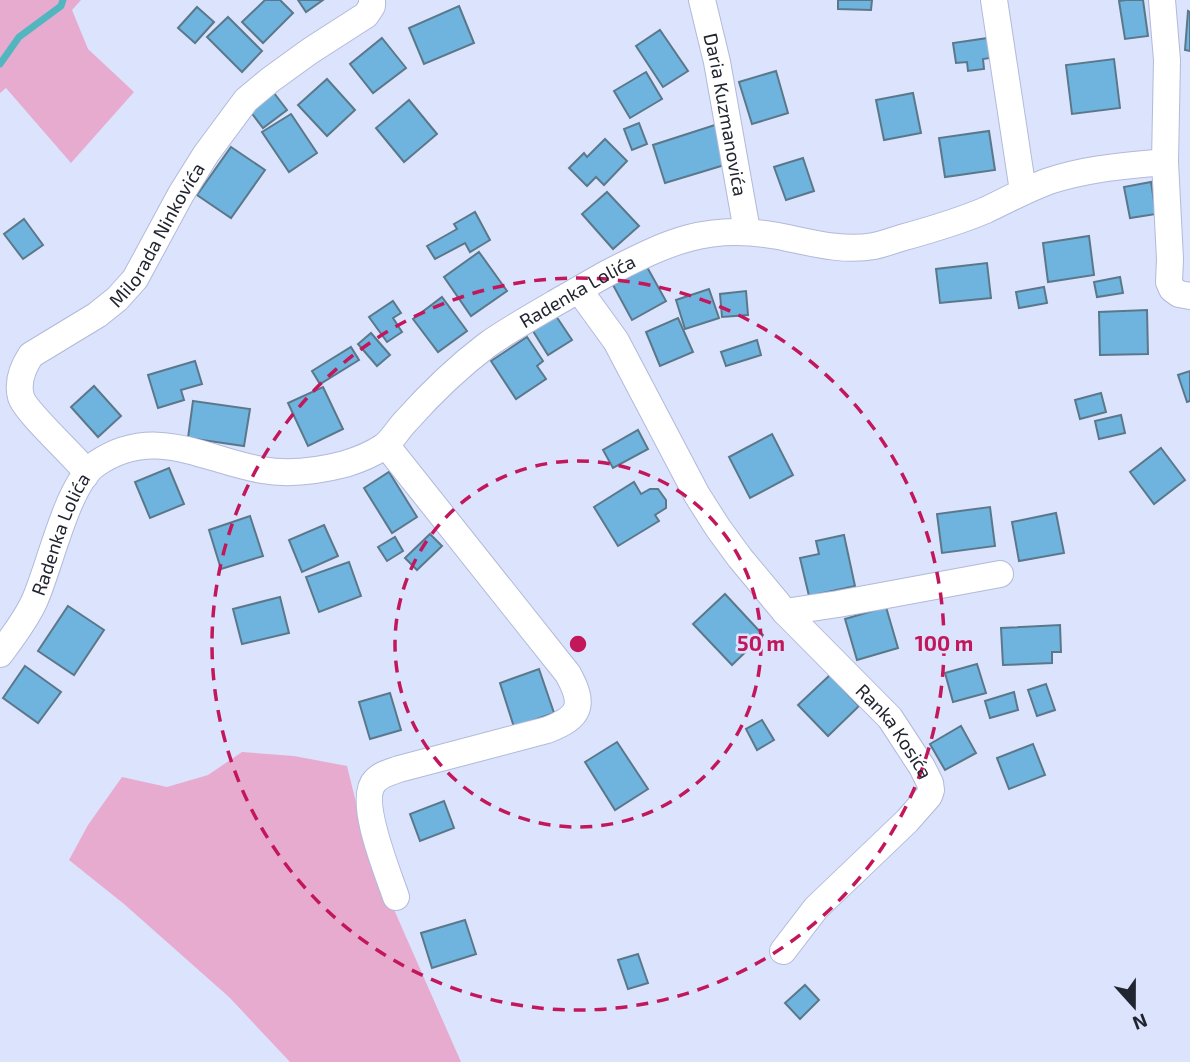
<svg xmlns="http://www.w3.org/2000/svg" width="1190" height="1062" font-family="'Exo 2',sans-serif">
<rect width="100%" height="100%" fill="#dbe3fd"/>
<g fill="#e8abd0">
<path d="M0,0H81L72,10L88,49L134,92L71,163L6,88L0,93Z"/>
<path d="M242,752L294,756L347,766L364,835L392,905L461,1062H290L229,997L124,904L69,860L88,825L122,777L167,787L208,775Z"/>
</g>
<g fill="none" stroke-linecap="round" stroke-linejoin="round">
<path stroke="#52b6bf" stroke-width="7" d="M0,64L19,37L61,6L63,0"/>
</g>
<g fill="#6fb4df" stroke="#5b788b" stroke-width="2">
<path d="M265,0H280L293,13L263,43L242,22Z"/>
<path d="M298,0H323L306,12Z"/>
<path d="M838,0H872L871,10L838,9Z"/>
<path d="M1126,0H1143L1148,36L1125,39L1119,1Z"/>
<path d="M459,6L474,43L424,64L409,28Z"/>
<path d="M197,7L214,22L195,43L178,28Z"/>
<path d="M1188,11L1190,12V51L1185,50Z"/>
<path d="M228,17L262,51L242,72L207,37Z"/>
<path d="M660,30L688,71L663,87L636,46Z"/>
<path d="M382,38L406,68L373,93L350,64Z"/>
<path d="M988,38L990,58L983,59L984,69L968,71L967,62L956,63L953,43Z"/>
<path d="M1114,59L1120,108L1072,114L1066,65Z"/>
<path d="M776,71L788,113L752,124L739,82Z"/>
<path d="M646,72L662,99L630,118L614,91Z"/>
<path d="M327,79L355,110L327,136L298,105Z"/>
<path d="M274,93L287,110L263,128L250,111Z"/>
<path d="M913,93L921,133L884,140L876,100Z"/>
<path d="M409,100L437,134L404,162L376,128Z"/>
<path d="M291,114L317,153L289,172L262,132Z"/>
<path d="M639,123L647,144L632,150L624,129Z"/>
<path d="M718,124L731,163L665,183L653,145Z"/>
<path d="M989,131L995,170L945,177L939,138Z"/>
<path d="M605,139L627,161L604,185L596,177L587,186L569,168L584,153L587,157Z"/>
<path d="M231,147L265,170L231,218L197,195Z"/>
<path d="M803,158L814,191L786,200L774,167Z"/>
<path d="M1151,182L1156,214L1130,218L1124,187Z"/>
<path d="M607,192L639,226L613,249L582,214Z"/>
<path d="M475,212L490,240L470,252L465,243L435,259L427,246L457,229L454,224Z"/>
<path d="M24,219L43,245L23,259L4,234Z"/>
<path d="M1089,236L1094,275L1048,282L1043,243Z"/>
<path d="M479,252L507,291L471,316L444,277Z"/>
<path d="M987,263L991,298L940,303L936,269Z"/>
<path d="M647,267L666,301L632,320L613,285Z"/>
<path d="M1120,277L1123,293L1097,297L1094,282Z"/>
<path d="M1044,287L1047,303L1019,308L1016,292Z"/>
<path d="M709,289L719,318L685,329L676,300Z"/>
<path d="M746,291L748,315L722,317L720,294Z"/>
<path d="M442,297L467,331L438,352L413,319Z"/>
<path d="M393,301L401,313L393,318L402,332L387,342L369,317Z"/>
<path d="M1147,310L1148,354L1100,355L1099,312Z"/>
<path d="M556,316L572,340L548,355L533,331Z"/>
<path d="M678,318L693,352L660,366L646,332Z"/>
<path d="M371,333L390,355L377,366L358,344Z"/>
<path d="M527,337L543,361L537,366L546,379L516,399L491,361Z"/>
<path d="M757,340L761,355L726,366L721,352Z"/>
<path d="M351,347L359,360L320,384L312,371Z"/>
<path d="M195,361L202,384L181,390L184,400L158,408L148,375Z"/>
<path d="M1190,371V401L1187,402L1178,375Z"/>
<path d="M94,386L121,416L98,437L71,407Z"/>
<path d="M323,387L343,429L308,446L288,403Z"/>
<path d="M1101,393L1106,412L1080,419L1075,400Z"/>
<path d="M193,401L250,409L244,446L188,438Z"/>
<path d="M1121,415L1125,433L1099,439L1095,421Z"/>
<path d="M638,430L648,449L613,468L603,450Z"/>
<path d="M772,434L793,475L750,498L729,457Z"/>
<path d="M1161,448L1185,480L1154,504L1130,472Z"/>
<path d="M169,468L184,504L150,518L135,482Z"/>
<path d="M389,472L417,517L392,533L364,488Z"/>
<path d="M634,482L641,494L650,489H658L666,500V508L655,515L659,521L618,546L594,507Z"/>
<path d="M990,507L995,546L942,553L937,514Z"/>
<path d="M1056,513L1064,553L1019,561L1012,522Z"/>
<path d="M250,516L263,556L221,569L209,530Z"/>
<path d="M324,525L338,556L302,572L289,540Z"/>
<path d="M430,534L442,546L417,570L405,558Z"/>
<path d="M844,535L855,586L809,596L800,558L819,554L816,541Z"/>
<path d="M395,537L403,551L387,561L378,547Z"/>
<path d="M349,562L361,596L319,612L306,577Z"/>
<path d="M725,594L763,635L732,665L693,624Z"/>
<path d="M280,597L289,633L242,644L233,609Z"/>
<path d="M68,606L104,630L74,675L38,651Z"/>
<path d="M886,607L898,648L857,660L845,619Z"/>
<path d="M1060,625L1061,652H1052V663L1003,665L1001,628Z"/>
<path d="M977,664L986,693L953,702L945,673Z"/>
<path d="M25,666L61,692L38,723L3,698Z"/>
<path d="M539,669L554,713L514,727L500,683Z"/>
<path d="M830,675L859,706L828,736L798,705Z"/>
<path d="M1046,684L1055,710L1037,716L1028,690Z"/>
<path d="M1014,692L1018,710L990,718L985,701Z"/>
<path d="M390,693L401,730L370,739L359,702Z"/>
<path d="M762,720L774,740L757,750L746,729Z"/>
<path d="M961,726L976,753L945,770L930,744Z"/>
<path d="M617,742L648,789L615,810L585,762Z"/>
<path d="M1033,744L1045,775L1009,789L997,758Z"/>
<path d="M444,801L454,828L420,841L410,814Z"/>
<path d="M465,920L476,954L432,968L421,933Z"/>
<path d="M638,954L648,983L628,989L618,960Z"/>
<path d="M805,985L819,1000L800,1019L785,1003Z"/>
</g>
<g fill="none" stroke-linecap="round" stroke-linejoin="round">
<g stroke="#b1bad9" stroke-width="28">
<g id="street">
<path id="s1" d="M702,0L717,62L747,231"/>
<path d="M994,0L1023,191"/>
<path d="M1162,0L1167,60L1165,162L1170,259L1169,282L1172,289L1179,294L1190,296"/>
<path id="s2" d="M579,290L616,341L697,495L718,528L740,558L785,612L890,718L922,767L930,783L931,790L929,796L907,821L816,908L783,951"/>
<path d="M386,445L568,674C585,705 581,717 547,730L399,769C391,772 381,774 375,781C357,800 388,873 396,897"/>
<path id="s3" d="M85,476L83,468C71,453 25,411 21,397C17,382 23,367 31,355L97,315L117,299L135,279L181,194L206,154L246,100L270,80L310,51L366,15L372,6V0"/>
<path d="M785,612L838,604L1000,574"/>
<path id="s4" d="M0,654C12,638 25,621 34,602C50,567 67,484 96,464C154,424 204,460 262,470C290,475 318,471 345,464C358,460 371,455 383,447C392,441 398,429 406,421C430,394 458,367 487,345C511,328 538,313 564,298C578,290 592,282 606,274C668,242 707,223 778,236C809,242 842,252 874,246C883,244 892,241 901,238C930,230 958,222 986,210C1007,200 1027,189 1049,181C1089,168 1124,166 1165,162"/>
</g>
</g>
<use href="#street" stroke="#fff" stroke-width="26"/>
</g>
<g fill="none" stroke="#c2185b" stroke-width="3.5" stroke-dasharray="12 9">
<circle cx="578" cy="644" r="183"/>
<circle cx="578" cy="644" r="366"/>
</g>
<g text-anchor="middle" stroke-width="5" stroke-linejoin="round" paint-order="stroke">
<g font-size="19" fill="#212530" stroke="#dbe3fd">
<text dy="7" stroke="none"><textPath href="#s1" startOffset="117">Daria Kuzmanovića</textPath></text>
<text dy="7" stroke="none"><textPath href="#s3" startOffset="326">Milorada Ninkovića</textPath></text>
<text dy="7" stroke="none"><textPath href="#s4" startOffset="765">Radenka Lolića</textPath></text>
<text dy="7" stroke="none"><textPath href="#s4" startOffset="135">Radenka Lolića</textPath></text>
<text dy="7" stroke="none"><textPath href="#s2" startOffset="546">Ranka Kosića</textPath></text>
</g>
</g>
<circle cx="578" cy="644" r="10" fill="#c2185b" stroke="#dbe3fd" stroke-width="3.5"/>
<g font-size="21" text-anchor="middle" font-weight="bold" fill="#c2185b" stroke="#dbe3fd" stroke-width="5" stroke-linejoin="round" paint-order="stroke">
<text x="761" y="651">50 m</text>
<text x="944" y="651">100 m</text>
</g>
<g transform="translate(1134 1006) rotate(159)" stroke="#dbe3fd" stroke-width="5" paint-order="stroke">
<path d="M0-5L12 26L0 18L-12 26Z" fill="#212530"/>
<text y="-10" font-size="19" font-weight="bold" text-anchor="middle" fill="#212530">N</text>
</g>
</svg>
